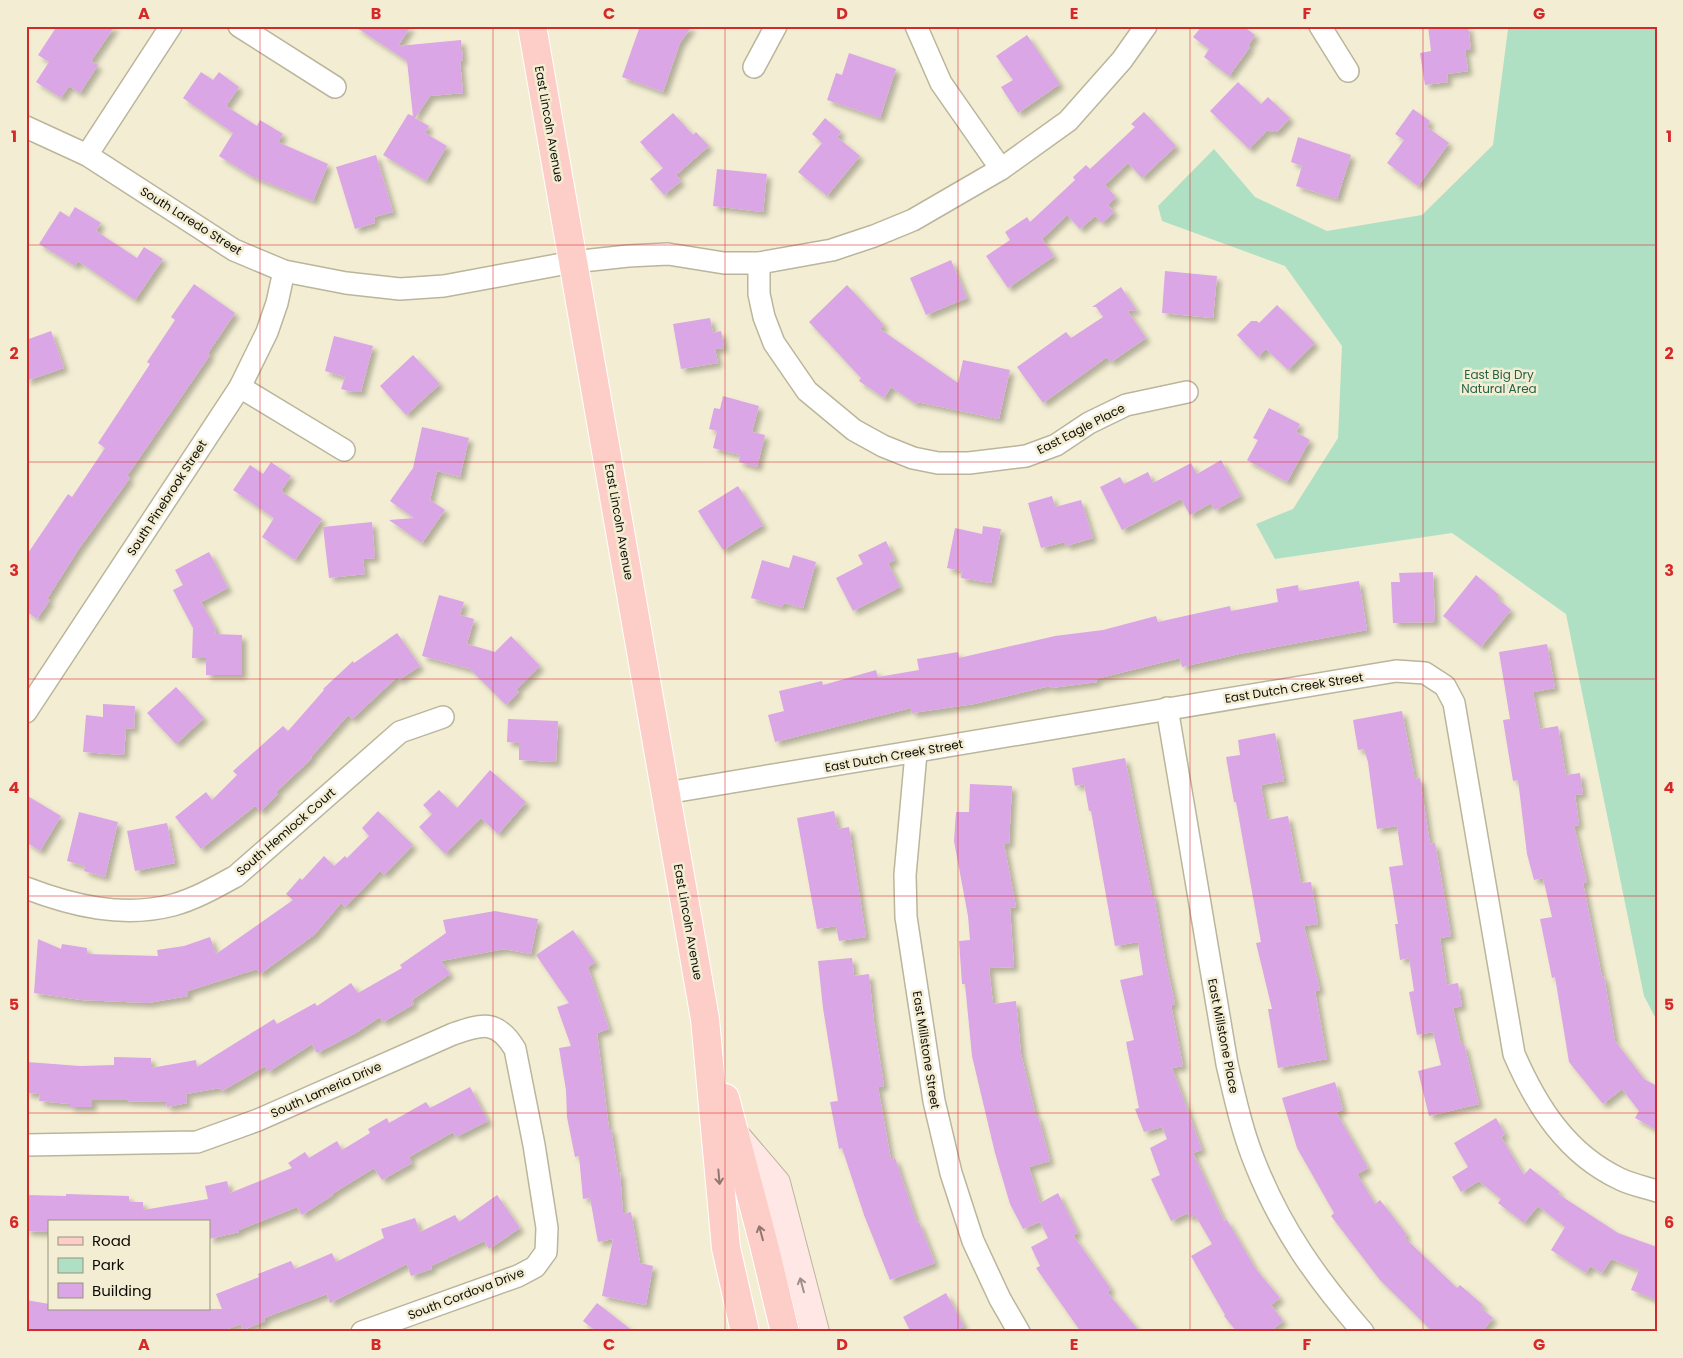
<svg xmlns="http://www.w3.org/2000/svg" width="1683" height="1358" font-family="Poppins,sans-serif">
<defs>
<filter id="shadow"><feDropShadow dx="4.5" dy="4.5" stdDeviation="2.5" flood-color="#0004"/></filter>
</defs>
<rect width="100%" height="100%" fill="#f3eed3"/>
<path fill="#afe0c4" d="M1505,26H1657V1021L1644,996L1566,614L1452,533L1275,559L1256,524L1293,509L1338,438L1342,346L1285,266L1162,221L1158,206L1214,149L1255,197L1327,231L1422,215L1493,145L1508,29Z"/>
<g fill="#daa6e6" filter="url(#shadow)">
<path d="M57,26H115L91,61L98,65L80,93L69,86L61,98L36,82L49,62L38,55Z"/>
<path d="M354,26H411L398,46L461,40L463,60L460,61L463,93L430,96L415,118L429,126L425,133L447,146L426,181L383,155L408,114L413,116L407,61Z"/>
<path d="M640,26H692L680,43L663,92L622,77Z"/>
<path d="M1202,26H1243L1255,35L1248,46L1250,47L1229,76L1204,57L1209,49L1193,37Z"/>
<path d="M1428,26H1468L1471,50H1465L1468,71L1447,74L1448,82L1425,85L1420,53L1431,51Z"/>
<path d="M1027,35L1060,84L1018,113L1001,87L1013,80L996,56Z"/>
<path d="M849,53L896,69L880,118L827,100L836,73L842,75Z"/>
<path d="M201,72L213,80L219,72L239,87L226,106L257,126L260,120L283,134L278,142L328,164L313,201L251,176L219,156L233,133L183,98Z"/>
<path d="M1238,82L1261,104L1268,97L1290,118L1277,132H1270L1268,130L1249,149L1210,111Z"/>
<path d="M1413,109L1430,121L1427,127L1449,143L1418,186L1387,163L1404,140L1395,134Z"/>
<path d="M1144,112L1176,146L1142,178L1128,163L1105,185L1116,197L1108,205L1114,212L1102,223L1095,216L1080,229L1067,215L1042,239L1054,256L1008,288L986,256L1010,240L1005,232L1027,217L1030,222L1075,180L1073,177L1086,165L1090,169L1135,127L1131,124Z"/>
<path d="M673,113L693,135L696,132L709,146L676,175L681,181L664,195L650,179L663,168L640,142Z"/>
<path d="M825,118L841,132L837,137L860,156L827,196L798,172L822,143L812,134Z"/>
<path d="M1298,137L1351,155L1337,199L1296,186L1302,166L1291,162Z"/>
<path d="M376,155L393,212L374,217L375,223L355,229L336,167Z"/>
<path d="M717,169L767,174L763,212L713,206Z"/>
<path d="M75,207L101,223L96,231L137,258L144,247L163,259L135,300L78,261L75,266L39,244L60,211L69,217Z"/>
<path d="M951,260L967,298L926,315L910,278Z"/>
<path d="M1165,271L1217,276L1213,318L1162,313Z"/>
<path d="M194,284L235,313L208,353L210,355L127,476L130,478L78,550L47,599L50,600L37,619L26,611V556L68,494L72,497L105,448L98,443L150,364L147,362L175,320L171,317Z"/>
<path d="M847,285L884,325L880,329L958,383L963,360L1010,370L999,419L917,402L916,404L891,387L884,398L859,381L861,378L809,322Z"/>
<path d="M1121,287L1137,311L1127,310L1146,338L1111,362L1107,357L1043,403L1017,367L1066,332L1071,338L1103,317L1096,307H1092Z"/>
<path d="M1277,305L1315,343L1288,370L1266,349L1258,357L1237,335L1251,321H1257L1259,323Z"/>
<path d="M710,318L713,333L721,331L724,348L715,349L718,363L681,369L673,324Z"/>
<path d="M51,331L64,368L26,381V340Z"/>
<path d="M334,336L373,346L361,392H353L341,389L345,377L325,371Z"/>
<path d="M413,355L440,384L406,415L380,386Z"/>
<path d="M723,396L759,406L752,432L765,435L757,467L739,462L740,455L713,448L717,431L709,429L714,408L720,409Z"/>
<path d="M1269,408L1300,424L1296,432L1310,440L1287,482L1247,460L1258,440L1253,438Z"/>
<path d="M422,427L469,438L460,477L437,471L430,500L445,510L422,543L389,520L414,518L390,501L413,468Z"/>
<path d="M1221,460L1241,496L1215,510L1211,503L1190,515L1181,499L1122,530L1100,487L1120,477L1124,484L1148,472L1153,483L1191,463L1197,474Z"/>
<path d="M271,462L291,476L281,491L322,519L295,560L262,537L274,518L233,490L250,465L263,474Z"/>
<path d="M738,486L763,525L723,550L698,511Z"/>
<path d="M1052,496L1055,507L1081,500L1093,538L1066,546L1065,542L1041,548L1028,503Z"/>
<path d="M372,522L375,558L363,559L365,574L329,578L323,527Z"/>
<path d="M983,526L1001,529L991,583L961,578L962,571L947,568L955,528L982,534Z"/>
<path d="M886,541L895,560L888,563L900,587L853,611L836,578L863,564L858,555Z"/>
<path d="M209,552L228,588L201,602L216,629L215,634L242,635V675H206V658H192L193,628L173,590L183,585L175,570Z"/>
<path d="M793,555L816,562L803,608L784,603L782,607L751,598L762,560L789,568Z"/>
<path d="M1433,572L1435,622L1393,623L1391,582H1400L1399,573Z"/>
<path d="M1476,575L1499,595L1497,598L1511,610L1481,647L1443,616Z"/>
<path d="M1359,581L1367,630L1239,654L1182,667L1180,658L1096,679L1097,682L1051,688L1050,686L974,704L912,713L911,708L775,742L768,715L784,711L779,691L822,681L823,685L876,670L878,677L919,670L917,659L958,652L959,658L1055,636L1103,630L1156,616L1158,622L1230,606L1231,611L1278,602L1276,589L1298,585L1299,591Z"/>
<path d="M439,595L464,602L460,615L474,619L467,644L495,652L511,636L540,666L516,690L519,692L506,705L470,669L422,656Z"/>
<path d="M397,633L420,666L399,680L397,677L352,719L348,715L311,757L312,758L276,792L278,794L261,811L255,806L201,849L175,817L206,792L212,800L237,775L233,771L283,726L288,731L324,690L323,689L353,661L354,663Z"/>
<path d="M1547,644L1555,688L1533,692L1540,729L1558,726L1566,775L1580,773L1583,794L1575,795L1579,825L1574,826L1587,882L1583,883L1602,977L1604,976L1615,1041L1644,1079L1657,1086V1130L1635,1118L1639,1111L1622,1089L1603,1104L1569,1062L1555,977L1552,978L1540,919L1552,917L1543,878L1534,880L1527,854L1518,780L1513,781L1503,720L1510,719L1499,652Z"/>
<path d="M176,687L204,718L176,744L147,713Z"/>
<path d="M103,704L135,706L134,729L126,728L124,755L83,752L86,715L103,717Z"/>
<path d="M1402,711L1415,779L1420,778L1430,844L1435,843L1448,917L1451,936L1440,938L1447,985L1458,983L1462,1006L1453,1008L1461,1045L1464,1044L1479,1104L1429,1116L1418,1071L1441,1065L1433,1032L1417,1035L1409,992L1414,991L1409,958L1400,960L1395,924H1398L1389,867L1403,865L1397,826L1377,829L1368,762L1364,749L1358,750L1353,720Z"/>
<path d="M508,719L558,721L556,762L519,760V743L507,742Z"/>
<path d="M1275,733L1284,781L1261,785L1267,820L1288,816L1301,883L1311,882L1318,924L1304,926L1320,990L1315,991L1327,1059L1278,1068L1268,1009H1272L1256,943L1261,942L1236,802H1234L1226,757L1240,755L1238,740Z"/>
<path d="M1125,758L1152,895H1154L1165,959L1175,1004L1171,1005L1183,1066L1172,1068L1202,1150L1193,1153L1224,1221L1227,1220L1255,1268L1280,1298L1271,1305L1283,1321L1270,1332H1237L1224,1316L1225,1315L1191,1256L1212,1244L1195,1215L1190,1218L1188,1213L1171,1221L1151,1179L1160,1175L1150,1148L1167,1139L1162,1127L1144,1132L1135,1109L1139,1108L1126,1042L1134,1040L1120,980L1143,975L1138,942L1115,946L1091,811H1089L1084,784L1075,786L1072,768Z"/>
<path d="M490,770L526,802L498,834L481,818L445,854L419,827L432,814L423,805L439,790L457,808Z"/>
<path d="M970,784L1012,786L1009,844H1004L1016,907L1010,908L1014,967L989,968L993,1004L1016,1001L1021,1054L1036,1117L1038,1116L1050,1161L1029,1167L1040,1203L1058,1193L1078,1233L1073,1235L1111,1289L1107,1292L1140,1332H1081L1036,1268L1040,1266L1031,1247L1048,1238L1040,1222L1023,1229L1010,1204L995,1153L972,1056L965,984H962L959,941L970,940L968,916L954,841L956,812H969Z"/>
<path d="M26,795L61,816L40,851L26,842Z"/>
<path d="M378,811L413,845L384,875L380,871L345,907L341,903L314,935L260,974L257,969L188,991V996L148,1003L82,1000L34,993L38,939L61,949L62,944L87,948V954L158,956L157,950L184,946L210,937L216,954L293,900L286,894L300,878L302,880L324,856L334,866L345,856L347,858L369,836L362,828Z"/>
<path d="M834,811L838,829L849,827L866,937L839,941L836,926L817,929L797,818Z"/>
<path d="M79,812L118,822L105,877L84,871L85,866L67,861Z"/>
<path d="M167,823L175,863L135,871L127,831Z"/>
<path d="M495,911L538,919L531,954L504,949L441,961L450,974L412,1000L414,1004L383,1022L380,1017L354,1034L317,1053L312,1044L268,1072L265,1066L222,1091L220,1088L186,1094L187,1103L167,1107L166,1102L127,1101V1100H92V1107H70V1104L39,1101L40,1094L26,1093L27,1062L80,1066L114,1065V1057L151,1058V1068L196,1060L197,1067L274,1019L277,1024L315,1003L317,1006L351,983L358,993L402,968L400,965L446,933L443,920Z"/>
<path d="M573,930L595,962L588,967L609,1029L597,1033L609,1129H611L618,1173L620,1172L623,1214L631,1212L640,1263L653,1266L646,1305L602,1296L613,1239L598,1242L590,1198L583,1199L579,1156L575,1157L567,1117L566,1090L559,1048L571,1046L557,1007L569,1003L536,955Z"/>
<path d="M852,958L854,976L869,974L874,1022L884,1086L878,1087L891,1160L895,1158L917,1223L919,1222L935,1263L890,1280L864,1215L842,1148L839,1149L830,1102L838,1101L823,1008L818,961Z"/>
<path d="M1335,1082L1343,1110L1336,1112L1368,1168L1357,1174L1375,1204L1380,1200L1407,1235L1404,1237L1457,1288L1460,1285L1483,1305L1481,1308L1493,1318L1482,1332H1433L1380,1280L1331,1216L1334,1213L1297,1148L1282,1098Z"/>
<path d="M470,1087L488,1121L456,1137L453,1132L409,1157L412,1163L382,1180L374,1168L332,1194L333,1195L302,1215L297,1207L239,1230V1232L209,1239V1222H49V1232L26,1231V1195L66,1196V1194L129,1196V1202H143V1210L208,1199L205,1186L227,1181L230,1193L292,1168L288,1163L305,1152L309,1158L337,1141L342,1150L370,1133L368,1129L387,1118L389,1123L426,1102L430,1108Z"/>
<path d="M1496,1118L1505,1134L1501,1137L1524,1175L1530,1168L1560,1192L1558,1194L1618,1233L1657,1247V1300L1631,1290L1639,1270L1611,1259L1602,1273L1590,1266L1586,1273L1551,1250L1565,1227L1538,1206L1524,1223L1498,1203L1501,1199L1479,1181L1461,1192L1452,1177L1468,1167L1454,1143Z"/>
<path d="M497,1195L520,1228L489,1249L484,1241L431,1266L432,1269L411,1276L407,1264L330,1303L327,1294L264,1318L265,1321L243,1330L241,1324L220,1332H26V1300L49,1304V1309H222L216,1294L259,1277L258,1274L291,1261L295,1269L332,1253L336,1262L384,1238L381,1229L415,1218L420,1232L455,1215L459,1222Z"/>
<path d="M946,1293L964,1326L954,1332H911L903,1317Z"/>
<path d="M597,1303L634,1332H597L583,1321Z"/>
</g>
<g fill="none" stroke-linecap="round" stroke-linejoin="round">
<g stroke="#bab59b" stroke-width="24">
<g id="minor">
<path d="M239,26L335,87"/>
<path d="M916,26L941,83L1001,169"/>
<path d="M1320,26L1348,71"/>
<path d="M754,67L776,26"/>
<path d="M26,127L87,155L234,250L284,271L346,283L400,289L444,286L573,262L628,256L668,254L724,263H759L832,250L874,236L913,220L1001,169L1068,121L1122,60L1146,26"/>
<path d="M87,155L171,26"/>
<path d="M759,263V294L764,317L774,343L807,391L854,430L883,446L913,458L938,463H969L1026,456L1056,445L1089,423L1126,405L1187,392"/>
<path d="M240,387L344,450"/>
<path d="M1167,708L1227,1064C1235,1098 1242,1131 1255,1163C1281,1229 1317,1279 1363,1332"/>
<path d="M26,712L240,387L267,332L277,303L284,271"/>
<path d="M916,753L905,875L906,917L934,1101L951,1173L973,1241L1000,1299L1019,1332"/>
<path d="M666,793C910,754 1153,710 1396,671L1425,673L1445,686L1454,703L1514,1054C1537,1107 1567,1154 1620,1179C1632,1185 1645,1187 1657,1191"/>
<path d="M26,888C73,906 123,918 173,905C195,899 216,887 236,876L400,732L443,717"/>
<path d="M26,1145L197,1142L258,1120L453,1034C482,1024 497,1019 515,1049L534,1145L547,1228L546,1252L535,1267L518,1276L362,1332"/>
</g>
</g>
<g stroke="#bab59b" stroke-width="30">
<path id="secondary" d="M735,1135L776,1183L815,1332"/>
</g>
<g stroke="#fff" stroke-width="30">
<g id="primary">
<path d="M532,26L705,1019L726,1248L745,1332"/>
<path d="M725,1098L764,1245L785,1332"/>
</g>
</g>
<use href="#minor" stroke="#fff" stroke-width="21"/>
<use href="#secondary" stroke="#fee7e4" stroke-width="28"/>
<use href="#primary" stroke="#fdcec8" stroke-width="28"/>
</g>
<defs><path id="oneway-shaft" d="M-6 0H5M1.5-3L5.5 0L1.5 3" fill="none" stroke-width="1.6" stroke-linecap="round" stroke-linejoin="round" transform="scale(1.25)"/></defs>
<g stroke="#917670">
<use href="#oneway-shaft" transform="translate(719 1177) rotate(85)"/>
<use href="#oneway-shaft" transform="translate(761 1233) rotate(-105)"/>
</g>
<use stroke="#9e8f8a" href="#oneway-shaft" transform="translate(802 1285) rotate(-105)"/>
<path fill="none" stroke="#d62828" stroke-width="1" stroke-opacity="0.55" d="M260,26V1332M493,26V1332M725,26V1332M958,26V1332M1190,26V1332M1423,26V1332M26,245H1657M26,462H1657M26,679H1657M26,896H1657M26,1113H1657"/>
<g text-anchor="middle" stroke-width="5" stroke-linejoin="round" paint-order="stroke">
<g font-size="12" fill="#0d0b04" stroke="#f3eed3">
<text transform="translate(549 124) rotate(80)" y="4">East Lincoln Avenue</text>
<text transform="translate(191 221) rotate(32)" y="4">South Laredo Street</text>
<text transform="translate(1081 429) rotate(-27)" y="4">East Eagle Place</text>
<text transform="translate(167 498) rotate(-57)" y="4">South Pinebrook Street</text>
<text transform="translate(619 522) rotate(80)" y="4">East Lincoln Avenue</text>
<text transform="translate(1294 688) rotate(-9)" y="4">East Dutch Creek Street</text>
<text transform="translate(894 756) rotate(-10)" y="4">East Dutch Creek Street</text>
<text transform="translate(286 832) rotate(-41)" y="4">South Hemlock Court</text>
<text transform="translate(688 922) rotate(80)" y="4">East Lincoln Avenue</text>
<text transform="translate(1223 1036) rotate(79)" y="4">East Millstone Place</text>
<text transform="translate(926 1050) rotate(81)" y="4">East Millstone Street</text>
<text transform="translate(326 1090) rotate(-24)" y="4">South Lameria Drive</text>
<text transform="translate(466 1294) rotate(-21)" y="4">South Cordova Drive</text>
</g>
<g font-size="12" fill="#246245" stroke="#f3eed3">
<text x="1499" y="379">East Big Dry<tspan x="1499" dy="14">Natural Area</tspan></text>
</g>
</g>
<rect width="1683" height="1358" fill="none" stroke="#f3eed3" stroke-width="55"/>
<rect x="48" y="1220" width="162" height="90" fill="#f3eed3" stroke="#979380"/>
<rect x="58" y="1237" width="25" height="8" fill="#fdcec8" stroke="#979380"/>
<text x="92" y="1246" font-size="15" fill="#0d0b04">Road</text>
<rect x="58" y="1258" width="25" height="15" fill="#afe0c4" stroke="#979380"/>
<text x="92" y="1270" font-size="15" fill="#0d0b04">Park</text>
<rect x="58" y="1283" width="25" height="15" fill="#daa6e6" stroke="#979380"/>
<text x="92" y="1296" font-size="15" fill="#0d0b04">Building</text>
<rect x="28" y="28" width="1628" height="1302" fill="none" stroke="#d62828" stroke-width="2"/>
<g font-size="16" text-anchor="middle" font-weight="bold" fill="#d62828">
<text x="144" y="19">A</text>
<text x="376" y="19">B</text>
<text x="609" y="19">C</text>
<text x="842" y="19">D</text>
<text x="1074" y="19">E</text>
<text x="1307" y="19">F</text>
<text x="1539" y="19">G</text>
<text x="14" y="142">1</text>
<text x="1669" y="142">1</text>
<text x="14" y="359">2</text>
<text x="1669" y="359">2</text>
<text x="14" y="576">3</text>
<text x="1669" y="576">3</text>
<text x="14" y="793">4</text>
<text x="1669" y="793">4</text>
<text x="14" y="1010">5</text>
<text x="1669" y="1010">5</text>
<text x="14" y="1228">6</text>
<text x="1669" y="1228">6</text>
<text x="144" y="1350">A</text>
<text x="376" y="1350">B</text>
<text x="609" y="1350">C</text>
<text x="842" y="1350">D</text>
<text x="1074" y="1350">E</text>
<text x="1307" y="1350">F</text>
<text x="1539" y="1350">G</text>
</g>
</svg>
